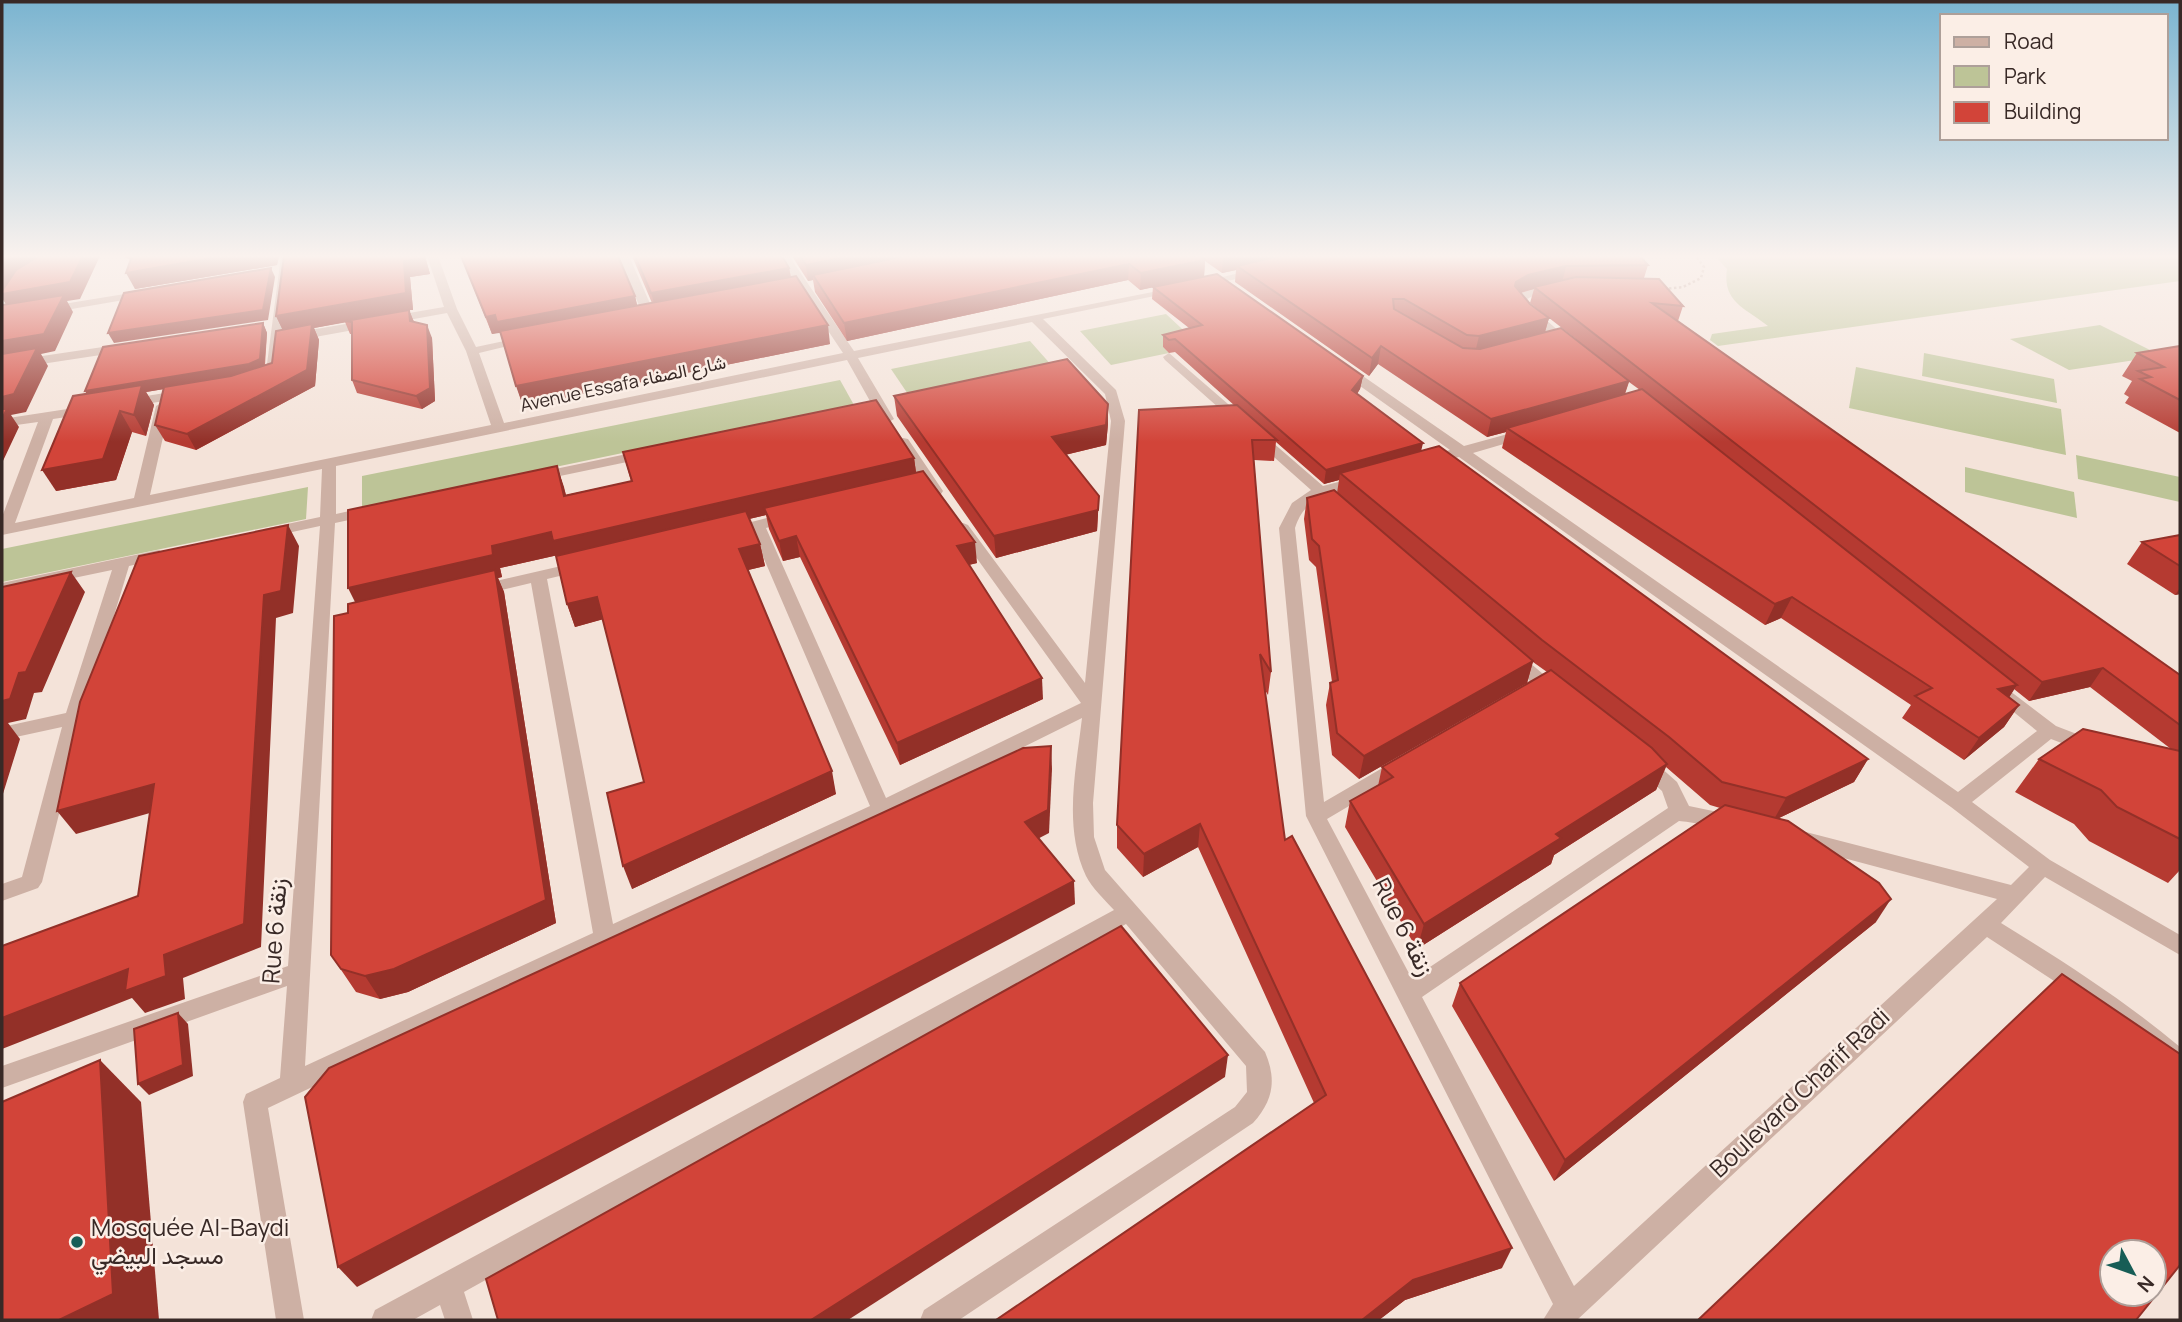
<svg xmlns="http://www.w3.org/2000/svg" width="2182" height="1322" font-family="Manrope,Vazirmatn,sans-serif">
<rect width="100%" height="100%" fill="#f4e3d9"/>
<g fill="#bdc497">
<path d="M1715,256H2180V281L1718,346L1710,340L1712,334L1768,326C1745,308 1722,302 1727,269Z"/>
<path d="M1166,314L1194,340L1163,347L1169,353L1111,365L1080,331Z"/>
<path d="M2100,325L2162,356L2069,370L2010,339Z"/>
<path d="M1030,341L1061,376L916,406L891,369Z"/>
<path d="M1924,353L2054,379L2057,403L1922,376Z"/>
<path d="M1856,367L2061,409L2066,455L1849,408Z"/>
<path d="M840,380L854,405L362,507V476Z"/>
<path d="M2076,455L2180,477V502L2078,479Z"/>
<path d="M1965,467L2074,492L2077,518L1965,492Z"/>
<path d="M308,487L306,519L2,582V549Z"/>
</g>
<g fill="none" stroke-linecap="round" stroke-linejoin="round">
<path stroke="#b9998e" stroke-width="2.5" stroke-dasharray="2.5 2.5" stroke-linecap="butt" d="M1664,289L1683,287L1701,278L1704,267L1696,256"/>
<g fill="#cdb0a4" fill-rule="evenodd">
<path d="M281,256H291L279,364L273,368L267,364Z"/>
<path d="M427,256H438L457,309L476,347L527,336L533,340L479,353L504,423L843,353L778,256H789L854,351L1178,287L1180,289L1174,292L1043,319L1116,390L1125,421L1093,803L1094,837L1105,870L1265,1052C1277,1080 1273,1101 1253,1123L959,1320H920L924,1310L1235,1107L1247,1092L1246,1066L1126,924L464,1292L473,1320H445L440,1305L413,1320H371L375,1310L1114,910C1105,900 1092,888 1086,876C1063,827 1076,770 1082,718L888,814L268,1108L304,1320H276L243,1102L246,1094L280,1078L287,986L2,1088V1066L288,966L320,526L269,537L261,532L264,529L320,517L322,469L2,535V517L38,422L2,427V419L87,406L94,410L87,414L53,419L15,523L134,498L156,406L163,402L170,406L150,495L491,425L466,351L447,313L293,341L287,337L293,333L444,307ZM1032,322L1105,394L1111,421L1085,683L968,525L963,523L955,528L1081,703L886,798L766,528L795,520L798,517L790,512L724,529L721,532L729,537L752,531L870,806L613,924L547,579L589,569L591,566L583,561L474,586L472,590L480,595L531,583L593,933L305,1066L335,523L377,514L380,511L372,506L336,514V466L847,360L880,419L887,423L894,419L858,358Z"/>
<path d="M618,256H629L656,317L654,320L644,317Z"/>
<path d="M1257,269L1263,272L1261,274L1202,286L1196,283Z"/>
<path d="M1545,286H1555L1561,289C1550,296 1536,291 1525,301L1572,343V349H1564L1528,319L1513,301L1526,290Z"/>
<path d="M143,291L147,292V296L2,321V314Z"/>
<path d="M123,344L127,345V351L2,370V362Z"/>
<path d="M1169,353L1323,486L1361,476L1368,480L1366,483L1331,493L1334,497L1332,500L1327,501L1319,498C1306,506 1300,513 1295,528L1324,802L1391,763H1405L1408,768L1405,773L1327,819L1412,979L1668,808L1662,791L1636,768L1633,763L1636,758H1650L1677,782L1689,806L1737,816L1740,821L1737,826C1726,830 1693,822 1679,821L1422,997L1574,1286L1997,899L1795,845L1792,839L1795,833L1802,831L2011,885L2029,867L1951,807L1459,457L1428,465L1423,464V458L1450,450L1339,371V365H1347L1464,446L1526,429L1531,430V436L1473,453L1958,792L2037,731L1994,696L1991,692L1994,688H2006L2056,726L2095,741L2097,746L2095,751L2088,753L2051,739L1972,802L2050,860L2180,935V955L2045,877L2001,923C2063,961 2124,1000 2180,1047V1073L2171,1070L2077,996L1987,937L1577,1320H1543L1553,1304L1306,816L1279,528L1292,503L1311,490L1165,360L1163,357Z"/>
<path d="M183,390L188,391V397L128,407L121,403L128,399Z"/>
<path d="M903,438L908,439L943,491L941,494H931L929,491L896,442Z"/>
<path d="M646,450L651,451V457L536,481L529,477L536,473Z"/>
<path d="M159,550L167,555L165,558L129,566L83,718L42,882L38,888L2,901V884L22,877L62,727L2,740V727L66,713L112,570L2,593V583Z"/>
<path d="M1512,651L1518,653L1561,689L1564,693L1561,697H1549L1506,661L1503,657L1506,653Z"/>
</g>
</g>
<g fill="#b53a31" fill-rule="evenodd">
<path d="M122,256H279L277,265L135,289L131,260Z"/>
<path d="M461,256H618L635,296L637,306L652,303L632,256H782L789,268L791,277L830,344L523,406L500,332L492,334Z"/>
<path d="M792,256H1640L1648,265L1644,278L1683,306L1678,321L2180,675V870L2168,883L2089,841L2074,824L2015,792L2039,759L2171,749L2090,687L2029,701L2014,689L2009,697L2019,705L2004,727L1964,760L1902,718L1911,705L1781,618L1765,625L1502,448L1506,432L1487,437L1378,364L1369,376L1235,282L1236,270L1222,273L1205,261L1204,276L1363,376L1360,389L1357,394L1421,451L1868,759L1854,782L1779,818L1876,922L1554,1181L1452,1006L1460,983L1720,808L1710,805L1666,767L1656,790L1554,855L1551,864L1417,949L1345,827L1350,801L1378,786L1382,767L1547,672L1533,662L1527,683L1359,779L1332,755L1326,705L1330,683L1332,682L1316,567L1309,560L1304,519L1307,498L1337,493L1339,480L1324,484L1276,442L1274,461L1254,460L1271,672L1268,695L1265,690L1285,840L1502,1268L1405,1300L1379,1320H996L1314,1103L1198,847L1143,877L1117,848V825L1235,406L1175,352L1169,353L1163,347V335L1189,328L1152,299L1153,287L1140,290L1128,280L847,341L815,292L813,280L808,281ZM1534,289L1530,303L1576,339L1545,332L1549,318L1530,304L1521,293ZM1629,382L1640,390L1625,394Z"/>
<path d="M425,257L430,274L410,277L413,310H409L414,322L432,338L435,401L422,409L357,393L352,380V334H350L345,322L314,328L319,340L315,386L196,450L165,441L155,425L164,389L146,392L154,405L146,436L132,432L116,480L56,491L86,394L263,323L267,333L265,365L272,363L283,330L276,316Z"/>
<path d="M2180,346V433L2125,403L2129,397L2124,394L2132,381L2122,376L2137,353Z"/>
<path d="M894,396L1108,404V424L1106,445L1065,455L1099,496L1097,531L996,558L897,416Z"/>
<path d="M623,452L914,458L916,473L977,563L969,565L1043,699L900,765L800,557L783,561L769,529L766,515L749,519L760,544L765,566L748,570L836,794L632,889L644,782L603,619L575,627L567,604L558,555L500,568L502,577L498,578L504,592L556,923L408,992L380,999L356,992L331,955L348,613L355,602L557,466L566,495L631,481Z"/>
<path d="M2180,535V594L2175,595L2127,564L2142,542Z"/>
</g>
<g fill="#933028">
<path d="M14,256H100L80,299L67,301L73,312L55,351L41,354L48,366L26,412L11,415L19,427L2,463V341L10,311L2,298V264Z"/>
<path d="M223,256H279L277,265L135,289L126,273Z"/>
<path d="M425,256L430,274L410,277L413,310H409L414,322L410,321L409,311L314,328L319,340L315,386L196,450L187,434L307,370L284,333L276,316L404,261Z"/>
<path d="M849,256H933L813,275V280L808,281L806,265Z"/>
<path d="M1225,256H1301L1237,266L1236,270L1222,273L1223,257Z"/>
<path d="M1205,260L1204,277L1140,290L1141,273Z"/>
<path d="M1129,264L1128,280L847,341L844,323Z"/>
<path d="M1566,266L1562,283L1534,287V289L1524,291L1512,299L1516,282L1528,275Z"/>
<path d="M271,268L275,277L268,320L114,343L108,333Z"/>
<path d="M789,268L792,284L656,310L651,293Z"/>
<path d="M635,296L639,313L492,334L486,317Z"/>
<path d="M1549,318L1544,335L1475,353L1479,336Z"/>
<path d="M263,323L267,333L264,369L254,374L146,392L154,405L146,436L134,415L91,402L85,391Z"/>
<path d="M427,325L432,338L435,401L422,409L416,396Z"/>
<path d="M828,325L830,344L523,406L516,386Z"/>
<path d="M1381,346L1378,364L1369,376L1372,358Z"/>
<path d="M1363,376L1360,389L1350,404L1352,390Z"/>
<path d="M1629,381L1623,399L1507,428L1506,432L1487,437L1491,419Z"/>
<path d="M1108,404V424L1106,445L1052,458V437Z"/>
<path d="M120,411L132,432L116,480L56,491L42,470Z"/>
<path d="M1423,443L1420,456L1340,473L1339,480L1324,484L1326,470Z"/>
<path d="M914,458L917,479L764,508L766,515L561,563L558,555L500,568L502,577L498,578L504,592L556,923L408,992L380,999L365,976L359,610L348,588L492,546L551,532Z"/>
<path d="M557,466L564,487L571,517L564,496Z"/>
<path d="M1099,496L1097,531L996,558L994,536Z"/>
<path d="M288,525L299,546L293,613L276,618L261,947L183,978L185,999L145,1013L132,998L2,1049V1018L164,955L264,595Z"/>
<path d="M796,536L800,557L783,561L779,541Z"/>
<path d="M975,542L977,563L959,567L957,546Z"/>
<path d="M760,544L765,566L744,571L739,549Z"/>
<path d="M71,572L85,592L42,692L34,693L26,719L8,723L20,739L2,797V701L19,673Z"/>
<path d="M2180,588V594L2175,595Z"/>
<path d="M597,597L604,619L575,627L567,604Z"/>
<path d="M1792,597L1781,618L1765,625L1775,604Z"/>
<path d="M1533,661L1527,683L1359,779L1364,756Z"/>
<path d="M2103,668L2090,687L2029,701L2042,682Z"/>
<path d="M1042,678L1043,699L900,765L897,743Z"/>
<path d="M2017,685L2003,707L1998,689Z"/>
<path d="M2019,705L2004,727L1964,760L1979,738Z"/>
<path d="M1051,746L1052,769L1049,833L1026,845L1025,822Z"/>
<path d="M1868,759L1854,782L1773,821L1786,798Z"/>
<path d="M1667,764L1656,790L1554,855L1551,864L1417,949L1424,924L1556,834Z"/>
<path d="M832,771L836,794L632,889L623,866Z"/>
<path d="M154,784L171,807L76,834L57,811Z"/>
<path d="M1200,824L1198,847L1143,877L1144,854Z"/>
<path d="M1074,881L1075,904L357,1287L338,1267Z"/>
<path d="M1891,899L1876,922L1554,1181L1565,1160Z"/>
<path d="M178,1013L188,1024L193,1076L149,1095L138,1084Z"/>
<path d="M1228,1055L1225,1077L848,1320H811Z"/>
<path d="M100,1060L141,1102L159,1320H59Z"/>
<path d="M1512,1248L1502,1268L1405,1300L1379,1320H1362L1413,1280Z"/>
</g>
<g fill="#d24439" stroke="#933028" stroke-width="2" fill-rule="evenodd">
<path d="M2,256H14L2,264Z"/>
<path d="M39,256H83L70,282L2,294V291L16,270Z"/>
<path d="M132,256H223L126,273Z"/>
<path d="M284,256H423L424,258L404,261L406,293L276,316Z"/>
<path d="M461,256H618L635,296L497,322L495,315L486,317Z"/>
<path d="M635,256H782L789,268L651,293Z"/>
<path d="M800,256H849L806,265Z"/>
<path d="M905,256H1200L1205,260L1141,273L1129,264L844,323L813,275Z"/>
<path d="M1279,256H1640L1648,265L1566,266L1528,275L1516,282L1515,286L1530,304L1549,318L1479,336L1467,335L1404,299H1393L1394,309L1463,348L1480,349L1561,328L1629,381L1491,419L1381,346L1372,358L1237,266Z"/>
<path d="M271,268L263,310L108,333L124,293Z"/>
<path d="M1217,274L1363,376L1352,390L1423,443L1326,470L1175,339L1169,340L1163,335L1202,325L1153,287Z"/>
<path d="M796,276L828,325L516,386L500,331Z"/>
<path d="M1576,277L1659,279L1683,306L1652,303L2180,675V725L2103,668L2042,682L1534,287Z"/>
<path d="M64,295L44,334L2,341V305Z"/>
<path d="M409,310L410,321L427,325L430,388L416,396L352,380V322L345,321Z"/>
<path d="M263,323L260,359L249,364L85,391L103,347Z"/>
<path d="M312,324L307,370L187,434L155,425L164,387L231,376L272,363L276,331Z"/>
<path d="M2180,346V400L2140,379L2151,377L2138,371L2164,367L2137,353Z"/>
<path d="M37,348L14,394L2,397V354Z"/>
<path d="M1067,359L1108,404L1106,425L1052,437L1099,496L1098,510L994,536L894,396Z"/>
<path d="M142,385L134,415L120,411L103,459L42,470L73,396Z"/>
<path d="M1642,389L2017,685L1998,689L2019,705L1979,738L1915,696L1932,688L1792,597L1775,604L1507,428Z"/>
<path d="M876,400L914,458L553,541L551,532L492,546L493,555L348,588V510L557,466L564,496L632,481L623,452Z"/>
<path d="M1237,405L1277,440H1252L1271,672L1260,654L1285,840L1292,836L1512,1248L1413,1280L1362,1320H996L1326,1095L1200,824L1144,854L1117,825L1139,410Z"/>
<path d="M2,409H7L2,419Z"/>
<path d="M1439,446L1868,759L1786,798L1722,782L1669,737L1542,640L1340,473Z"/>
<path d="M923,471L975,542L957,546L1042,678L897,743L796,536L779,541L764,508Z"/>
<path d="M1334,490L1533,661L1364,756L1337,733L1330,683L1338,680L1319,546L1312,539L1307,498Z"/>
<path d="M746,511L760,544L739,549L832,771L623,866L607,793L644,782L597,597L567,604L556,556Z"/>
<path d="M288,525L281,591L264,595L244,924L164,955L166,976L125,991L128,969L2,1018V946L138,896L154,784L57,811L80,702L139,556Z"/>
<path d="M2180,535V566L2142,542Z"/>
<path d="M495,570L546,900L394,969L365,976L341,969L331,955L334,616L348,613V604Z"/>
<path d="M71,572L26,672L19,673L10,699L2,701V587Z"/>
<path d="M1551,670L1652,748L1667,764L1556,834L1561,838L1424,924L1350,801L1393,777L1382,767Z"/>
<path d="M2083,729L2180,751V839L2117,807L2101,790L2039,759Z"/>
<path d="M1051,746L1048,810L1025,822L1074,881L338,1267L305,1097L329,1068L1023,748Z"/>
<path d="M1725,805L1788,821L1879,883L1891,899L1565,1160L1460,983Z"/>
<path d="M1121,926L1228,1055L811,1320H498L486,1279Z"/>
<path d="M2062,974L2180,1054V1265L2136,1320H1698ZM2112,1252H2154V1294H2112Z"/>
<path d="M178,1013L183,1065L138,1084L134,1029Z"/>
<path d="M100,1060L113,1294L59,1320H2V1102Z"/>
</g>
<linearGradient id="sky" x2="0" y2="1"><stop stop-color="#7ab4d0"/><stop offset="0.58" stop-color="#faf2ee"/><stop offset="1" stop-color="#faf2ee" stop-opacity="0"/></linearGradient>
<rect width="2182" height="442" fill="url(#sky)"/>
<circle fill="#175d56" stroke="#fbeee6" stroke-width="2.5" cx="77" cy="1242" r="7"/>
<g text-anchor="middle" stroke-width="5" stroke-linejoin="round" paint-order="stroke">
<g font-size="18" fill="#382926" stroke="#fbeee6">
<text transform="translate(623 384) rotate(-12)" y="6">Avenue Essafa شارع الصفاء</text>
</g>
<g font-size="24" fill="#382926" stroke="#fbeee6">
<text transform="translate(1403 927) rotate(63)" y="8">Rue 6 زنقة</text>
<text transform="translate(275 931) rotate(-86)" y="8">Rue 6 زنقة</text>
<text transform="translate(1800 1093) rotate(-43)" y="8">Boulevard Charif Radi</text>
</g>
<g font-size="24" fill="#382926" stroke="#fbeee6" text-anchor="start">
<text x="91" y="1236">Mosquée Al-Baydi<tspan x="91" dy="28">مسجد البيضي</tspan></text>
</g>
</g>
<rect width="2182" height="1322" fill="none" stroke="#382926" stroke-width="7"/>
<rect x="1940" y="14" width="228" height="126" fill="#fbeee6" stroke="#ad9f99" stroke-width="2"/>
<rect x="1954" y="37" width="35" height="10" fill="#cdb0a4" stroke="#ad9f99" stroke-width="2"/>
<text x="2004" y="49" font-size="21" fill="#382926">Road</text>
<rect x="1954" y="66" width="35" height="21" fill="#bdc497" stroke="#ad9f99" stroke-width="2"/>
<text x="2004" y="84" font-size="21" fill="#382926">Park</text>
<rect x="1954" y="102" width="35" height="21" fill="#d24439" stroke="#ad9f99" stroke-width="2"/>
<text x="2004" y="119" font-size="21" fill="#382926">Building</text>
<g transform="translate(2133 1273) rotate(131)"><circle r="33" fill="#fbeee6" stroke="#ad9f99" stroke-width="2"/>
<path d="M0-5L12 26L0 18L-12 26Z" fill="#175d56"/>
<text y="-10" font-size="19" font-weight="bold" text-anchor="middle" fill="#382926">N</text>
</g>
</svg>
